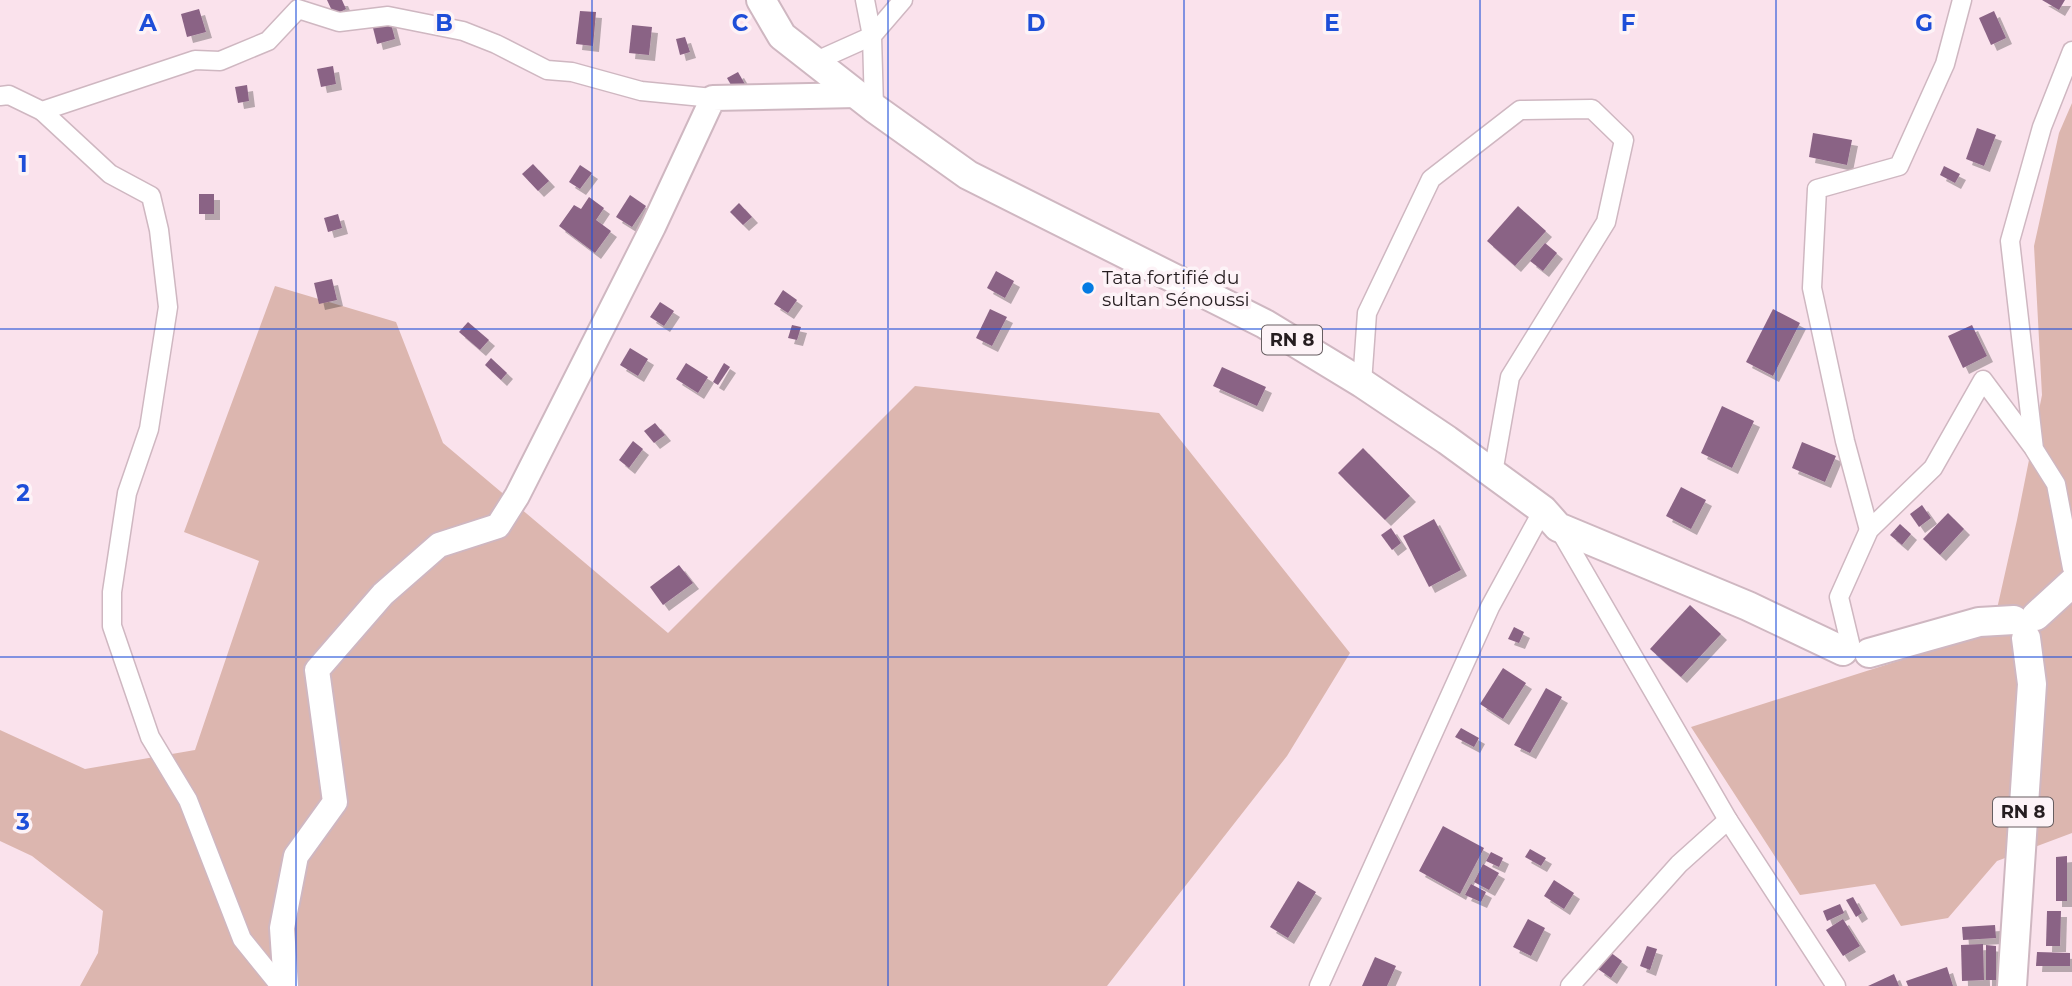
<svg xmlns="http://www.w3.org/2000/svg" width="2072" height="986" font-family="Montserrat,sans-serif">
<defs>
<filter id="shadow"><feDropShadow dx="6" dy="6" stdDeviation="0" flood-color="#0004"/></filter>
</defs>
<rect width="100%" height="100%" fill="#fae2ec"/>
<g fill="#dcb6af">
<path d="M2072,103V833L1997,861L1948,918L1901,926L1875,884L1800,895L1691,727L1992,631L2017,520L2042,395L2034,246L2059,133Z"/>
<path d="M275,286L396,322L443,443L668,633L915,386L1159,413L1350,653L1287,756L1107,986H80L98,953L103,911L32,856L0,841V730L85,769L195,750L259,561L184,532Z"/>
</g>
<g fill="#8a6385" filter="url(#shadow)">
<path d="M327,0H342L346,9L334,15Z"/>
<path d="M2042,0H2065L2059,10Z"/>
<path d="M199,9L206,32L187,37L181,14Z"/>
<path d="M580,11L596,12L593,46L576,44Z"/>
<path d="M1994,11L2006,38L1991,45L1979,18Z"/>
<path d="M390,20L395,39L377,44L372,24Z"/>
<path d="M632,25L652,27L649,55L629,53Z"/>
<path d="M685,37L690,52L680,55L676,39Z"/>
<path d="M333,66L336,84L321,87L317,69Z"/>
<path d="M738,72L746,86L735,92L727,78Z"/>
<path d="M247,85L249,101L238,103L235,87Z"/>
<path d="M1977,128L1996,135L1984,166L1966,159Z"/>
<path d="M1813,133L1852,140L1847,165L1809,157Z"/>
<path d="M533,164L549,181L538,191L522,174Z"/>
<path d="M580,165L592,173L580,189L569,182Z"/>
<path d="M1944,166L1960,174L1955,183L1940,175Z"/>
<rect x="199" y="194" width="15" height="20"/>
<path d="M630,195L646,206L632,227L616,217Z"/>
<path d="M589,197L604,208L596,220L611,231L595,253L559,226L574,205L581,209Z"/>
<path d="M739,203L752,217L743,225L730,212Z"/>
<path d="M1518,206L1546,231L1515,266L1487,241Z"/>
<path d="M338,214L342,228L328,232L324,218Z"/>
<path d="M1545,243L1557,253L1543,271L1530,261Z"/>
<path d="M996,271L1014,281L1005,298L987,288Z"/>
<path d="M332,279L337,300L319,304L314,283Z"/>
<path d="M783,290L797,300L788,313L774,304Z"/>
<path d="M660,302L674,311L664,326L650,317Z"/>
<path d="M990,309L1007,317L992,346L976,338Z"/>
<path d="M1773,309L1800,323L1773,376L1746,362Z"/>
<path d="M468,322L489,340L480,350L459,332Z"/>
<path d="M792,325L801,327L797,340L788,338Z"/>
<path d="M1972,325L1987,356L1963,368L1948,336Z"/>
<path d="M630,348L648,359L638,376L620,365Z"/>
<path d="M491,358L507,373L501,380L485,365Z"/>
<path d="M686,363L708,377L698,393L676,379Z"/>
<path d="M724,363L730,367L718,385L713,382Z"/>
<path d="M1222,367L1266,387L1257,406L1213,386Z"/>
<path d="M1722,406L1754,421L1732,468L1701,453Z"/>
<path d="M655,423L665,435L654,443L644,431Z"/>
<path d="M633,441L643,449L629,468L619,460Z"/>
<path d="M1802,442L1836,456L1825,482L1792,468Z"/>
<path d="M1363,448L1410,496L1385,520L1338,473Z"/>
<path d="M1681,487L1706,500L1691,529L1666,516Z"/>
<path d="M1922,505L1931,518L1919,527L1910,514Z"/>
<path d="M1948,513L1964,529L1940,555L1923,539Z"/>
<path d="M1434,519L1461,570L1429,587L1403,536Z"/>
<path d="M1900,524L1911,534L1902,545L1890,535Z"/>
<path d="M1391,528L1401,543L1392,550L1381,535Z"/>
<path d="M679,565L693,583L663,605L650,587Z"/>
<path d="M1690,605L1721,634L1681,677L1650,649Z"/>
<path d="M1514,627L1524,632L1519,643L1508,639Z"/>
<path d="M1503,668L1526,683L1503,719L1480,704Z"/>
<path d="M1546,688L1562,697L1530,753L1514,745Z"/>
<path d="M1461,728L1479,738L1474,747L1455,737Z"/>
<path d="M1443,826L1484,848L1460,894L1419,871Z"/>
<path d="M1530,849L1546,858L1541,866L1525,857Z"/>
<path d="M1491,852L1503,858L1499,867L1486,861Z"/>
<path d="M2067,856V901H2056V857Z"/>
<path d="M1483,864L1499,873L1489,890L1474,882Z"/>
<path d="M1554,880L1574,893L1564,909L1544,896Z"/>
<path d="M1298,881L1316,892L1288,938L1270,927Z"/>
<path d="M1471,884L1486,892L1481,902L1465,895Z"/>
<path d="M1853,897L1862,913L1856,917L1846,900Z"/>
<path d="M1840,904L1844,913L1827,921L1823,911Z"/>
<path d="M2047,911H2061L2060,946H2046Z"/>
<path d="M1528,919L1545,928L1531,956L1513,947Z"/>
<path d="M1843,919L1860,946L1843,956L1826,930Z"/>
<path d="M1995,925L1996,938L1963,940L1962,927Z"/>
<path d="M1983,944L1984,980L1962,981L1961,945Z"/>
<path d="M1986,945L1996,946V980H1986Z"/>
<path d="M1647,946L1657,949L1650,970L1640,966Z"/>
<path d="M1610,952L1622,961L1611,978L1598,969Z"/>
<path d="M2037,952L2070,953V966H2036Z"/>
<path d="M1375,957L1396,966L1387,986H1362Z"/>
<path d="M1947,967L1953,986H1908L1906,981Z"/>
<path d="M1894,974L1899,986H1868Z"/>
</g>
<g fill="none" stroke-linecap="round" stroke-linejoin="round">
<g stroke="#cfb7c1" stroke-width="21">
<g id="street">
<path d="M2072,51L2042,127L2010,241L2034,449L2056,484L2072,568"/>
<path d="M814,62L872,36L865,0"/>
<path d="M0,96L9,95L42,111L195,60L220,61L268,41L298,9L339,22L388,16L463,31L496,44L547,70L572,72L641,91L713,98"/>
<path d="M874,108L872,36L903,0"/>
<path d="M42,111L110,174L151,196L159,230L168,307L149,429L127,493L112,592V626L150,737L188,800L242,939L280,986"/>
<path d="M1362,383L1367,313L1431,179L1520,110L1592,109L1624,140L1606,222L1510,377L1493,473"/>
<path d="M1558,527L1728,820L1836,986"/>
<path d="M1869,530L1845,441L1812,288L1817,189L1899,166L1945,64L1962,0"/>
<path d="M1850,643L1839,597L1869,530L1933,468L1983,380L2032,446"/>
<path d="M1319,986L1490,607L1543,510"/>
<path d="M1570,986L1679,864L1728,820"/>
</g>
</g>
<g stroke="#cfb7c1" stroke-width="28">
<path id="secondary" d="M286,986L282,928L296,856L335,802L317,670L383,594L439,545L498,526L517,496L653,227L713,98L857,95"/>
</g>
<g stroke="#cfb7c1" stroke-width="32">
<g id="primary">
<path d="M761,0L782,36L874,108L968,175L1265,324L1362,383L1447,440L1543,510L1558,527L1748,606L1843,651"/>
<path d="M2036,616L2072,583"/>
<path d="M1869,653L1979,622L2014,620"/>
<path d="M2012,986L2032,684L2026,638"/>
</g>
</g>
<use href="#street" stroke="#fff" stroke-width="18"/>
<use href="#secondary" stroke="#fff" stroke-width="24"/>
<use href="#primary" stroke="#fff" stroke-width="28"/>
</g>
<path fill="none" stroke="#1d4ed8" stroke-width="2" stroke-opacity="0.55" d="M296,0V986M592,0V986M888,0V986M1184,0V986M1480,0V986M1776,0V986M0,329H2072M0,657H2072"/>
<circle fill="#047be2" stroke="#fdf3f7" stroke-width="2.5" cx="1088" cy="288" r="7"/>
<g text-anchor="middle" stroke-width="7" stroke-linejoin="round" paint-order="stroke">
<g fill="#fdf3f7" stroke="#665d60" stroke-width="2">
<rect x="1262" y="325.5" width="60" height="29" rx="5"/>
<rect x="1993" y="797.5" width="60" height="29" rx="5"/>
</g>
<g font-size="18" font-weight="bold" fill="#251d20">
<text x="1292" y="346">RN 8</text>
<text x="2023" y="818">RN 8</text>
</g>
<g font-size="19" fill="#251d20" stroke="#fdf3f7" text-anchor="start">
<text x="1102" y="284">Tata fortifié du<tspan x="1102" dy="22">sultan Sénoussi</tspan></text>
</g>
</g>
<g font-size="23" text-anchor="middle" font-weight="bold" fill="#1d4ed8" stroke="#fdf3f7" stroke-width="7" stroke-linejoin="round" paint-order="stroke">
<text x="148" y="31">A</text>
<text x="444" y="31">B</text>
<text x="740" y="31">C</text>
<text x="1036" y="31">D</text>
<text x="1332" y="31">E</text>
<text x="1628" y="31">F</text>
<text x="1924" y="31">G</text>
<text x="23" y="172">1</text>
<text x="23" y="501">2</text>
<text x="23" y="830">3</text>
</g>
</svg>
